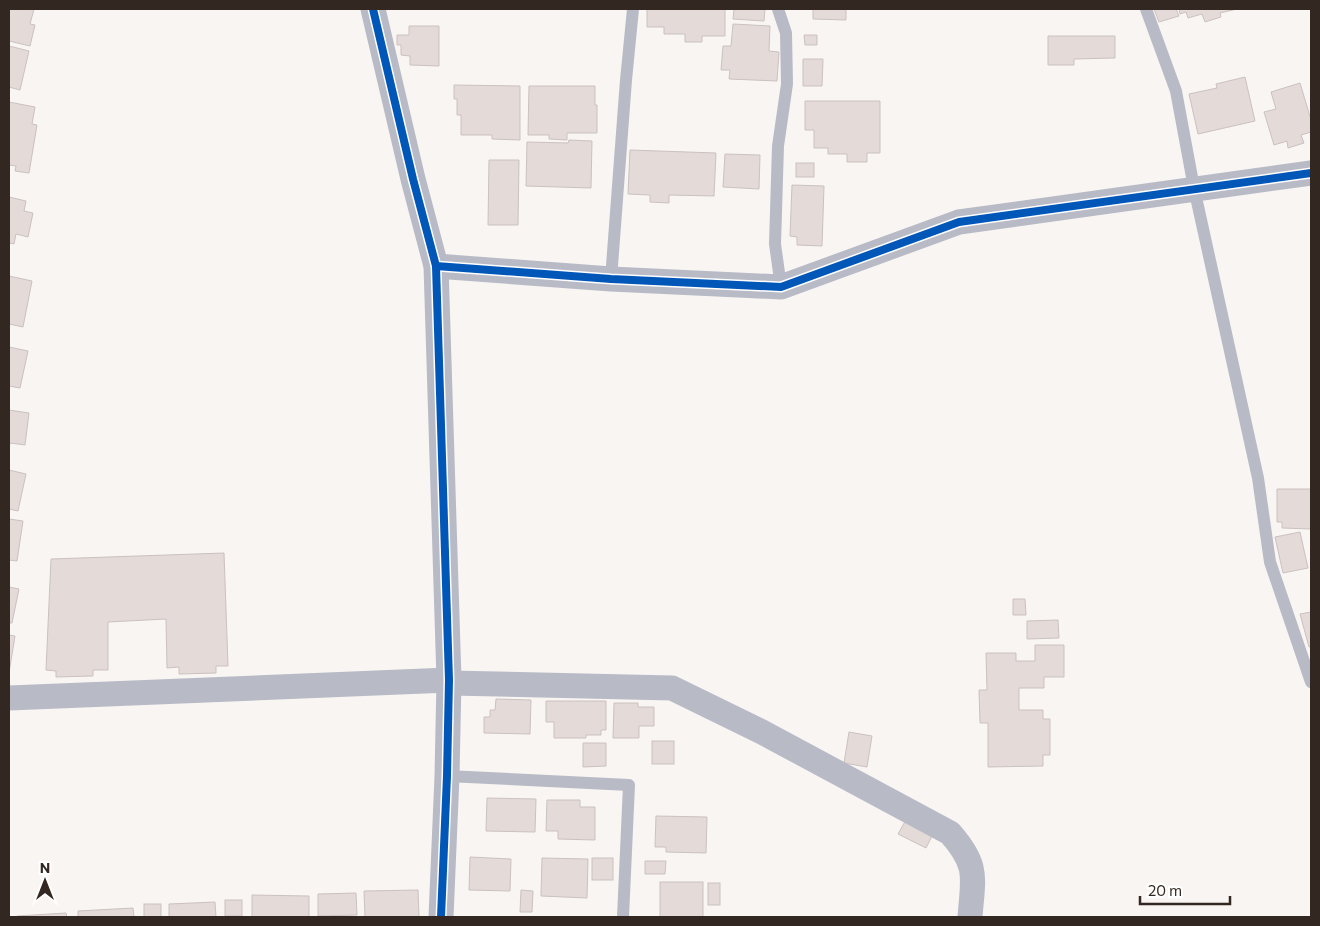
<svg xmlns="http://www.w3.org/2000/svg" width="1320" height="926" font-family="Commissioner,sans-serif">
<rect width="100%" height="100%" fill="#f9f5f3"/>
<g fill="#e4dbd8" stroke="#cac1c0">
<path d="M9,9H34L30,24L35,25L30,46L9,41Z"/>
<path d="M647,9H725V36H702V42H685V34H664V27H647Z"/>
<path d="M734,9H765L764,21L733,19Z"/>
<path d="M813,9H846V20L813,19Z"/>
<path d="M1154,9H1176L1179,16L1159,22Z"/>
<path d="M1179,9H1237L1220,13L1221,17L1205,22L1202,14L1188,18L1186,12L1180,14Z"/>
<path d="M733,24L770,26L769,51L779,52L777,81L729,79L730,70H721L723,46H731Z"/>
<path d="M409,26H439V66L410,65V56L401,55V45H397V35H409Z"/>
<path d="M804,35H817V45H805Z"/>
<path d="M1048,36H1115V58L1074,59V65H1048Z"/>
<path d="M9,46L29,51L20,90L9,87Z"/>
<path d="M803,59H823L822,86H803Z"/>
<path d="M1245,77L1255,121L1198,134L1189,94L1217,88L1216,84Z"/>
<path d="M1300,83L1311,120V132L1301,135L1304,143L1288,148L1287,141L1274,145L1264,112L1276,109L1271,92Z"/>
<path d="M454,85L520,86V140L492,139V135H461V115H457V99H454Z"/>
<path d="M529,86H595V105H597V133H567V140L549,139V135H528Z"/>
<path d="M805,101H880V153H867V162H847V154H828V148H814V130H805Z"/>
<path d="M9,102L35,107L32,124L37,125L29,173L15,171L16,166L9,165Z"/>
<path d="M569,140L592,141L591,188L526,186L527,142L568,143Z"/>
<path d="M630,150L716,153L714,196L669,195V203L650,202V195L628,194Z"/>
<path d="M725,154L760,155L759,189L723,187Z"/>
<path d="M489,160H519L518,225H488Z"/>
<rect x="796" y="163" width="18" height="14"/>
<path d="M792,185L824,186L822,246L797,245V237L790,236Z"/>
<path d="M9,197L26,201L24,211L33,213L28,237L16,234L14,244L9,243Z"/>
<path d="M9,276L32,281L23,327L9,324Z"/>
<path d="M9,347L28,351L20,388L9,386Z"/>
<path d="M9,410L29,413L25,445L10,443L9,450Z"/>
<path d="M9,470L26,474L18,511L9,509Z"/>
<path d="M1277,489H1311V529L1282,528V522H1277Z"/>
<path d="M9,519L23,521L17,561L9,560Z"/>
<path d="M1300,532L1308,568L1283,573L1275,537Z"/>
<path d="M224,553L228,666H216V673L179,674V667L167,668L166,619L108,622V670H93V676L56,677V671L46,670L51,559Z"/>
<path d="M9,587L19,589L12,623H9Z"/>
<path d="M1013,599H1025L1026,615H1013Z"/>
<path d="M1311,612V647H1309L1300,614Z"/>
<path d="M1058,620L1059,638L1027,639V621Z"/>
<path d="M9,635L15,636L9,673Z"/>
<path d="M1035,645H1064V677H1044V688H1019V710H1043V719H1050V755H1043V766L988,767V723H980L979,690H987L986,653H1016V661H1035Z"/>
<path d="M496,699L531,700L530,734L484,733V717H490V710H495Z"/>
<path d="M546,701H606V730H601V735H586V738H554V722H546Z"/>
<path d="M614,703H638V707H654V726H639V738H613Z"/>
<path d="M849,732L872,736L867,767L844,763Z"/>
<rect x="652" y="741" width="22" height="23"/>
<path d="M583,743H606V766L583,767Z"/>
<path d="M487,798L536,799L535,832L486,831Z"/>
<path d="M547,800H580V807H595V840L558,839V831H546Z"/>
<path d="M656,816L707,817L706,853L666,852V847H655Z"/>
<path d="M907,818L934,832L926,848L898,834Z"/>
<path d="M470,857L511,859L510,891L469,890Z"/>
<path d="M542,858L588,859L587,898L541,896Z"/>
<rect x="592" y="858" width="21" height="22"/>
<path d="M645,861H666L665,874H645Z"/>
<rect x="660" y="882" width="43" height="35"/>
<rect x="708" y="883" width="12" height="22"/>
<path d="M418,890L419,917H365L364,891Z"/>
<path d="M521,890L533,891L532,912H520Z"/>
<path d="M356,893L357,915L318,916V894Z"/>
<path d="M252,895L309,896V917H252Z"/>
<rect x="225" y="900" width="17" height="16"/>
<path d="M215,902L216,917H169V904Z"/>
<rect x="144" y="904" width="17" height="13"/>
<path d="M133,908L134,917H78V911Z"/>
<path d="M66,913L67,917H17V916Z"/>
</g>
<g fill="none" stroke-linecap="round" stroke-linejoin="round">
<g stroke="#b8bac6" stroke-width="12">
<path d="M778,9L786,33L787,84L778,146L775,244L781,287"/>
<path d="M1146,9L1176,91L1194,188L1258,478L1270,562L1311,682"/>
<path d="M611,279L626,80L633,9"/>
<path d="M447,776L629,785L623,917"/>
</g>
<g stroke="#b8bac6" stroke-width="25">
<path d="M373,9L413,179L436,266L449,680L447,776L441,917"/>
<path d="M436,266L611,279L781,287L959,222L1311,173"/>
<path d="M449,683L672,688L762,732L950,833C979,866 973,877 970,917"/>
<path d="M9,698L449,680"/>
</g>
<g stroke="#fff" stroke-width="11">
<g id="cycleway">
<path d="M373,9L413,179L436,266L449,680L447,776L441,917"/>
<path d="M436,266L611,279L781,287L959,222L1311,173"/>
</g>
</g>
<use href="#cycleway" stroke="#0057b8" stroke-width="8"/>
</g>
<rect width="1320" height="926" fill="none" stroke="#332721" stroke-width="20"/>
<g transform="translate(45 881)" stroke="#ffffff" stroke-width="4" paint-order="stroke">
<path d="M0-4L9 19L0 12L-9 19Z" fill="#332721"/>
<text y="-8" font-size="14" font-weight="bold" text-anchor="middle" fill="#332721">N</text>
</g>
<path d="M1140 896v8h90v-8" fill="none" stroke="#332721" stroke-width="2.5"/>
<text x="1148" y="896" font-size="15" fill="#332721" stroke="#ffffff" stroke-width="4" paint-order="stroke">20 m</text>
</svg>
